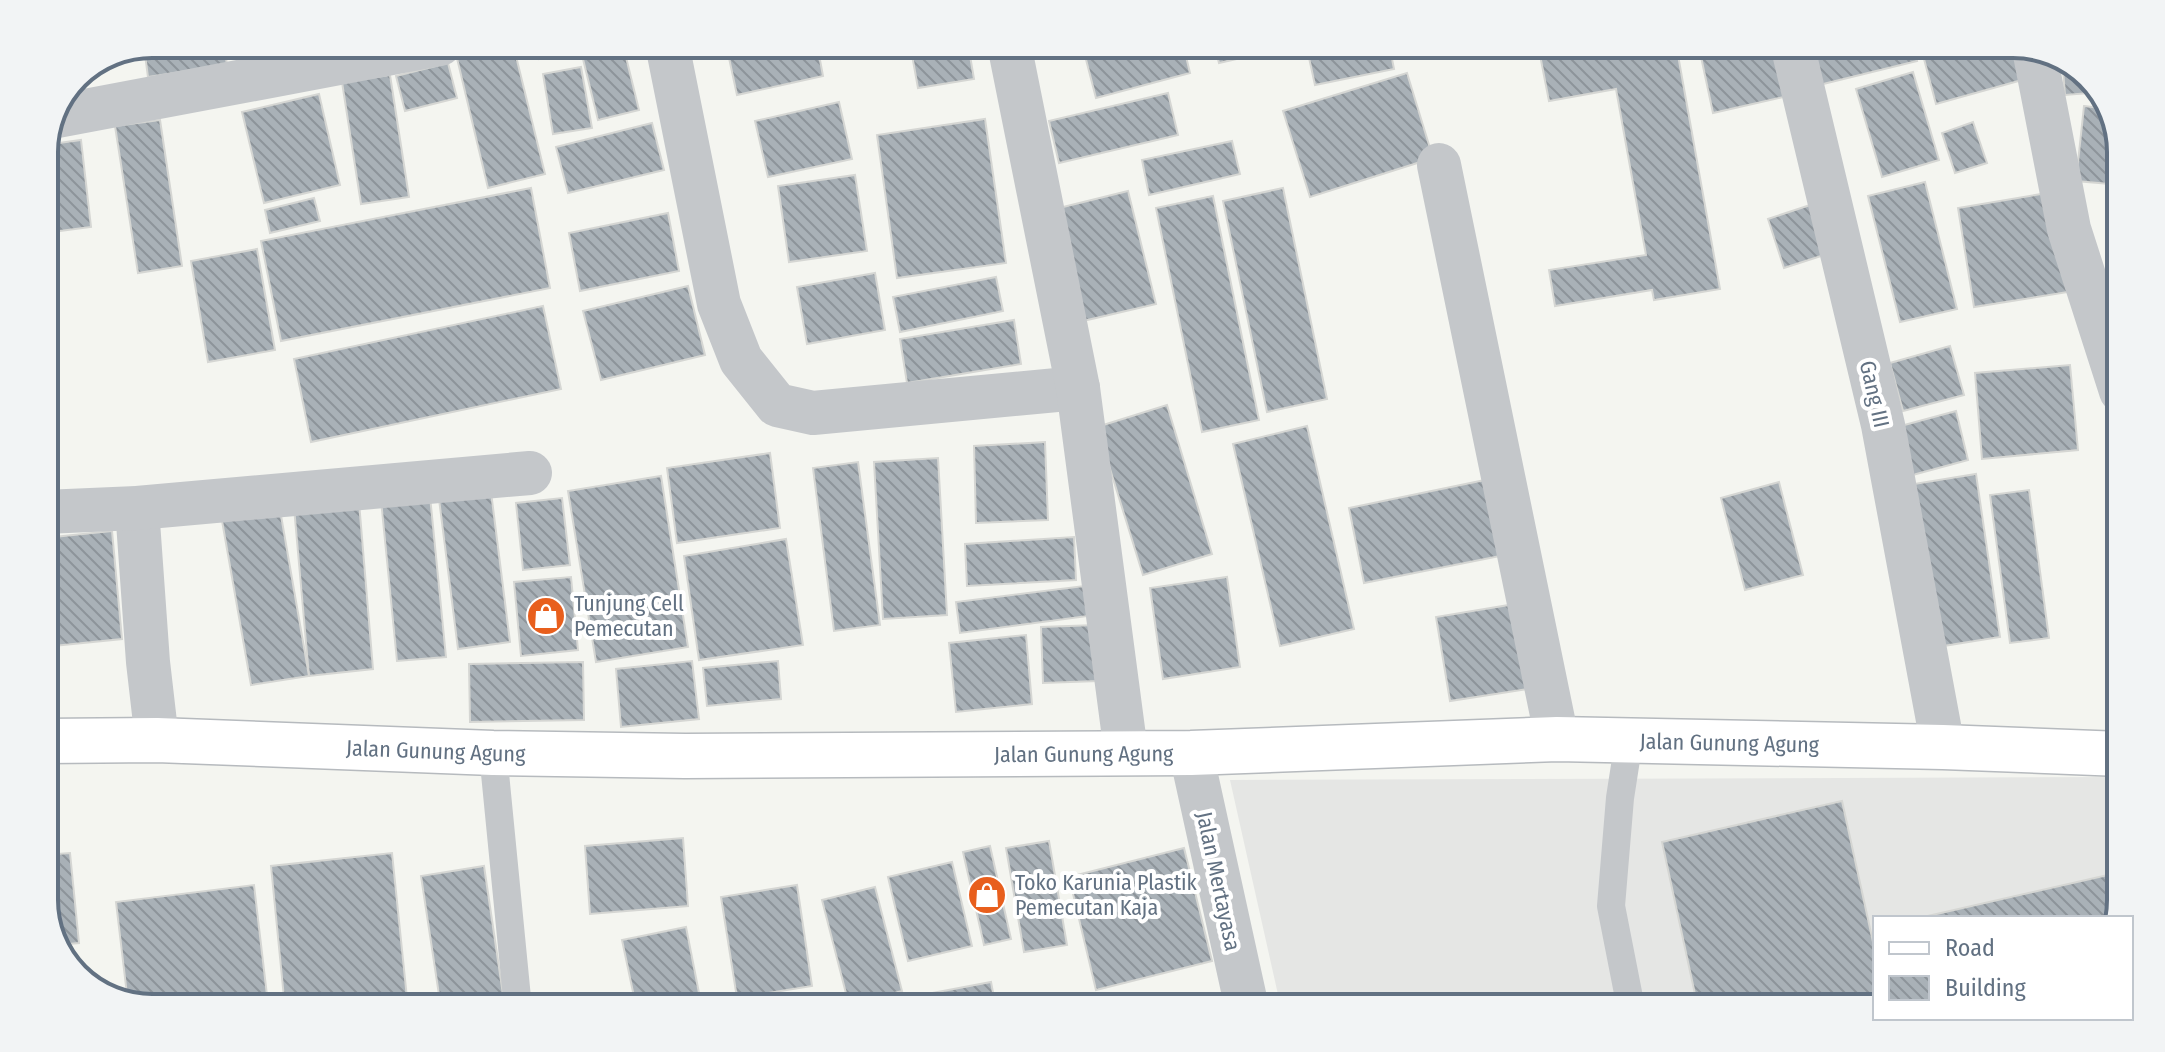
<svg xmlns="http://www.w3.org/2000/svg" width="2165" height="1052" font-family="'Fira Sans Condensed',sans-serif">
<defs>
<pattern id="building-back-hatch" width="6" height="6" patternUnits="userSpaceOnUse" patternTransform="scale(2)"><rect width="6" height="6" fill="#a9b1b7"/><path d="M-1 5l2 2M0 0l6 6M5-1l2 2" fill="none" stroke="#8d949a"/></pattern>
</defs>
<rect width="100%" height="100%" fill="#f4f5f0"/>
<path fill="#e5e6e4" d="M2121,777V900L2117,918H1875V1008H1281L1230,780Z"/>
<g fill="url(#building-back-hatch)" stroke="#d5d6d3" stroke-width="2">
<path d="M152,44H224L227,65L148,77L144,47Z"/>
<path d="M496,44H513L545,174L488,188L456,54Z"/>
<path d="M535,44H597L539,59Z"/>
<path d="M726,44H817L823,76L737,95Z"/>
<path d="M910,44H968L974,79L918,88Z"/>
<path d="M1082,44H1183L1190,73L1096,98Z"/>
<path d="M1214,44H1251L1254,55L1219,63Z"/>
<path d="M1306,44H1389L1394,69L1315,85Z"/>
<path d="M1598,44H1676L1720,289L1654,300L1652,290L1555,306L1549,270L1646,255L1616,89L1549,101L1540,55Z"/>
<path d="M1737,44H1786L1797,94L1713,113L1700,52Z"/>
<path d="M1808,44H1913L1917,61L1819,85Z"/>
<path d="M1920,44H2012L2022,80L1936,104Z"/>
<path d="M624,49L639,110L598,120L583,59Z"/>
<path d="M2062,56L2103,92L2065,95Z"/>
<path d="M448,63L457,98L405,111L396,76Z"/>
<path d="M581,67L592,128L553,134L543,74Z"/>
<path d="M1913,72L1939,160L1882,177L1856,89Z"/>
<path d="M1407,73L1433,158L1310,197L1283,111Z"/>
<path d="M390,75L409,197L361,204L342,82Z"/>
<path d="M1168,93L1178,135L1059,163L1049,121Z"/>
<path d="M319,94L340,185L264,203L242,112Z"/>
<path d="M839,102L852,159L768,177L755,121Z"/>
<path d="M2084,106L2109,109L2121,145V185L2076,181Z"/>
<path d="M985,119L1006,263L897,278L877,135Z"/>
<path d="M160,120L182,266L138,273L115,126Z"/>
<path d="M1973,122L1987,163L1955,173L1942,133Z"/>
<path d="M652,123L664,170L568,193L556,147Z"/>
<path d="M81,140L91,227L44,233V145Z"/>
<path d="M1232,141L1240,174L1149,195L1142,160Z"/>
<path d="M855,175L867,251L789,262L778,186Z"/>
<path d="M1925,182L1957,309L1900,322L1868,196Z"/>
<path d="M531,188L550,288L281,341L261,241Z"/>
<path d="M1283,188L1327,399L1267,412L1223,201Z"/>
<path d="M1128,191L1156,304L1083,321L1055,209Z"/>
<path d="M2059,191L2074,291L1974,307L1958,208Z"/>
<path d="M1213,196L1259,420L1202,432L1156,208Z"/>
<path d="M314,198L320,221L270,233L265,210Z"/>
<path d="M1810,205L1827,254L1784,268L1768,219Z"/>
<path d="M668,213L679,271L580,291L569,233Z"/>
<path d="M257,249L275,350L208,362L191,261Z"/>
<path d="M875,273L885,330L807,344L797,287Z"/>
<path d="M996,277L1003,311L900,332L893,297Z"/>
<path d="M688,286L705,355L601,380L583,311Z"/>
<path d="M543,306L561,389L311,442L294,359Z"/>
<path d="M1014,320L1021,364L907,383L900,339Z"/>
<path d="M1950,346L1964,395L1903,411L1890,363Z"/>
<path d="M2070,365L2078,450L1982,459L1975,373Z"/>
<path d="M1167,405L1212,554L1143,575L1097,427Z"/>
<path d="M1956,411L1968,460L1909,476L1897,427Z"/>
<path d="M1307,426L1354,629L1280,646L1233,444Z"/>
<path d="M1045,442L1048,520L976,523L974,446Z"/>
<path d="M770,453L780,528L677,543L667,468Z"/>
<path d="M938,458L947,615L883,619L874,462Z"/>
<path d="M858,462L880,625L834,631L813,468Z"/>
<path d="M1976,474L2000,637L1937,647L1914,484Z"/>
<path d="M661,476L688,647L596,662L568,491Z"/>
<path d="M1485,480L1500,556L1364,583L1349,508Z"/>
<path d="M1779,482L1803,575L1745,590L1721,498Z"/>
<path d="M2029,490L2049,638L2010,643L1990,495Z"/>
<path d="M491,492L510,642L458,649L439,499Z"/>
<path d="M430,496L446,657L397,661L381,500Z"/>
<path d="M562,498L570,565L523,570L516,503Z"/>
<path d="M359,502L373,669L309,676L294,507Z"/>
<path d="M279,504L309,676L251,685L221,515Z"/>
<path d="M112,531L122,639L44,647V538Z"/>
<path d="M1074,537L1076,580L967,586L965,544Z"/>
<path d="M786,539L803,645L699,660L684,556Z"/>
<path d="M571,577L578,650L521,656L514,582Z"/>
<path d="M1227,577L1240,667L1163,679L1150,588Z"/>
<path d="M1084,586L1088,616L960,633L956,602Z"/>
<path d="M1515,604L1527,689L1450,701L1436,617Z"/>
<path d="M1096,625L1098,681L1043,683L1041,627Z"/>
<path d="M1026,635L1032,704L956,712L949,643Z"/>
<path d="M692,661L699,719L621,727L616,669Z"/>
<path d="M778,661L781,699L707,706L703,668Z"/>
<path d="M583,662L584,720L470,722L469,664Z"/>
<path d="M1842,801L1875,951V1008H1698L1662,842Z"/>
<path d="M683,838L688,906L590,914L585,846Z"/>
<path d="M1049,841L1067,945L1024,952L1006,848Z"/>
<path d="M990,846L1011,939L984,945L963,852Z"/>
<path d="M1184,848L1212,961L1096,990L1069,877Z"/>
<path d="M70,853L79,943L57,945L44,908V855Z"/>
<path d="M392,853L408,1008H285L271,866Z"/>
<path d="M952,862L972,946L908,961L888,877Z"/>
<path d="M484,866L505,1008H441L421,876Z"/>
<path d="M2121,872V900L2117,918H1919Z"/>
<path d="M254,885L268,1004L235,1008H152L128,1003L116,902Z"/>
<path d="M797,885L812,986L737,998L721,897Z"/>
<path d="M875,887L902,991L849,1005L822,900Z"/>
<path d="M686,927L699,993L636,1006L622,940Z"/>
<path d="M991,982L996,1008H897L895,1000Z"/>
<path d="M1136,996L1139,1008H1091Z"/>
</g>
<g fill="none" stroke-linecap="round" stroke-linejoin="round">
<g stroke="#b6babe" stroke-width="47">
<g id="secondary">
<path id="s1" d="M44,741L157,740L493,753L685,756L1191,753L1557,739L1943,747L2121,754"/>
</g>
</g>
<g stroke="#c4c7ca" stroke-width="28">
<path d="M1629,740L1620,798L1611,906L1631,1008"/>
<path d="M493,753L518,1008"/>
</g>
<g stroke="#c4c7ca" stroke-width="44">
<path d="M667,44L719,304L741,360L777,405L813,413L1078,388"/>
<path d="M1009,44L1078,388L1126,752"/>
<path d="M1792,44L1883,425L1943,747"/>
<path d="M2034,49L2069,229L2121,391"/>
<path d="M58,116L440,44"/>
<path d="M1439,165L1557,739"/>
<path d="M137,508L148,662L157,740"/>
<path d="M44,512L137,508L530,473"/>
<path d="M1191,753L1247,1008"/>
</g>
<use href="#secondary" stroke="#fff" stroke-width="44"/>
</g>
<defs>
<g id="shop-disc" transform="scale(2)"><circle r="9.5" fill="#e85f1d" stroke="#fff"/><path d="M-5-2.5h2.3a2.7 3.5 0 0 1 5.4 0H5L5.5 6h-11ZM-1.5-2.5h3a1.5 2.3 0 0 0-3 0Z" fill="#fff"/></g>
</defs>
<g fill-rule="evenodd">
<use href="#shop-disc" x="546" y="616"/>
<use href="#shop-disc" x="987" y="895"/>
</g>
<g text-anchor="middle" stroke-width="8" stroke-linejoin="round" paint-order="stroke">
<g font-size="22" fill="#627182" stroke="#fff">
<text transform="translate(1875 394) rotate(77)" y="8">Gang III</text>
<text dy="8" stroke="none"><textPath href="#s1" startOffset="1686">Jalan Gunung Agung</textPath></text>
<text dy="8" stroke="none"><textPath href="#s1" startOffset="392">Jalan Gunung Agung</textPath></text>
<text dy="8" stroke="none"><textPath href="#s1" startOffset="1040">Jalan Gunung Agung</textPath></text>
<text transform="translate(1219 881) rotate(78)" y="8">Jalan Mertayasa</text>
</g>
<g font-size="22" fill="#627182" stroke="#fff" text-anchor="start">
<text x="574" y="611">Tunjung Cell<tspan x="574" dy="25">Pemecutan</tspan></text>
<text x="1015" y="890">Toko Karunia Plastik<tspan x="1015" dy="25">Pemecutan Kaja</tspan></text>
</g>
</g>
<path d="M0 0H2165V1052H0ZM152 58H2013A94 94 0 0 1 2107 152V900A94 94 0 0 1 2013 994H152A94 94 0 0 1 58 900V152A94 94 0 0 1 152 58Z" fill="#f2f4f5" fill-rule="evenodd"/>
<path fill="none" stroke="#627182" stroke-width="4" d="M152 58H2013A94 94 0 0 1 2107 152V900A94 94 0 0 1 2013 994H152A94 94 0 0 1 58 900V152A94 94 0 0 1 152 58Z"/>
<rect x="1873" y="916" width="260" height="104" fill="#ffffff" stroke="#c0c6cd" stroke-width="2"/>
<rect x="1889" y="942" width="40" height="12" fill="#ffffff" stroke="#c0c6cd" stroke-width="2"/>
<text x="1945" y="956" font-size="24" fill="#627182">Road</text>
<rect x="1889" y="976" width="40" height="24" fill="url(#building-back-hatch)" stroke="#c0c6cd" stroke-width="2"/>
<text x="1945" y="996" font-size="24" fill="#627182">Building</text>
</svg>
